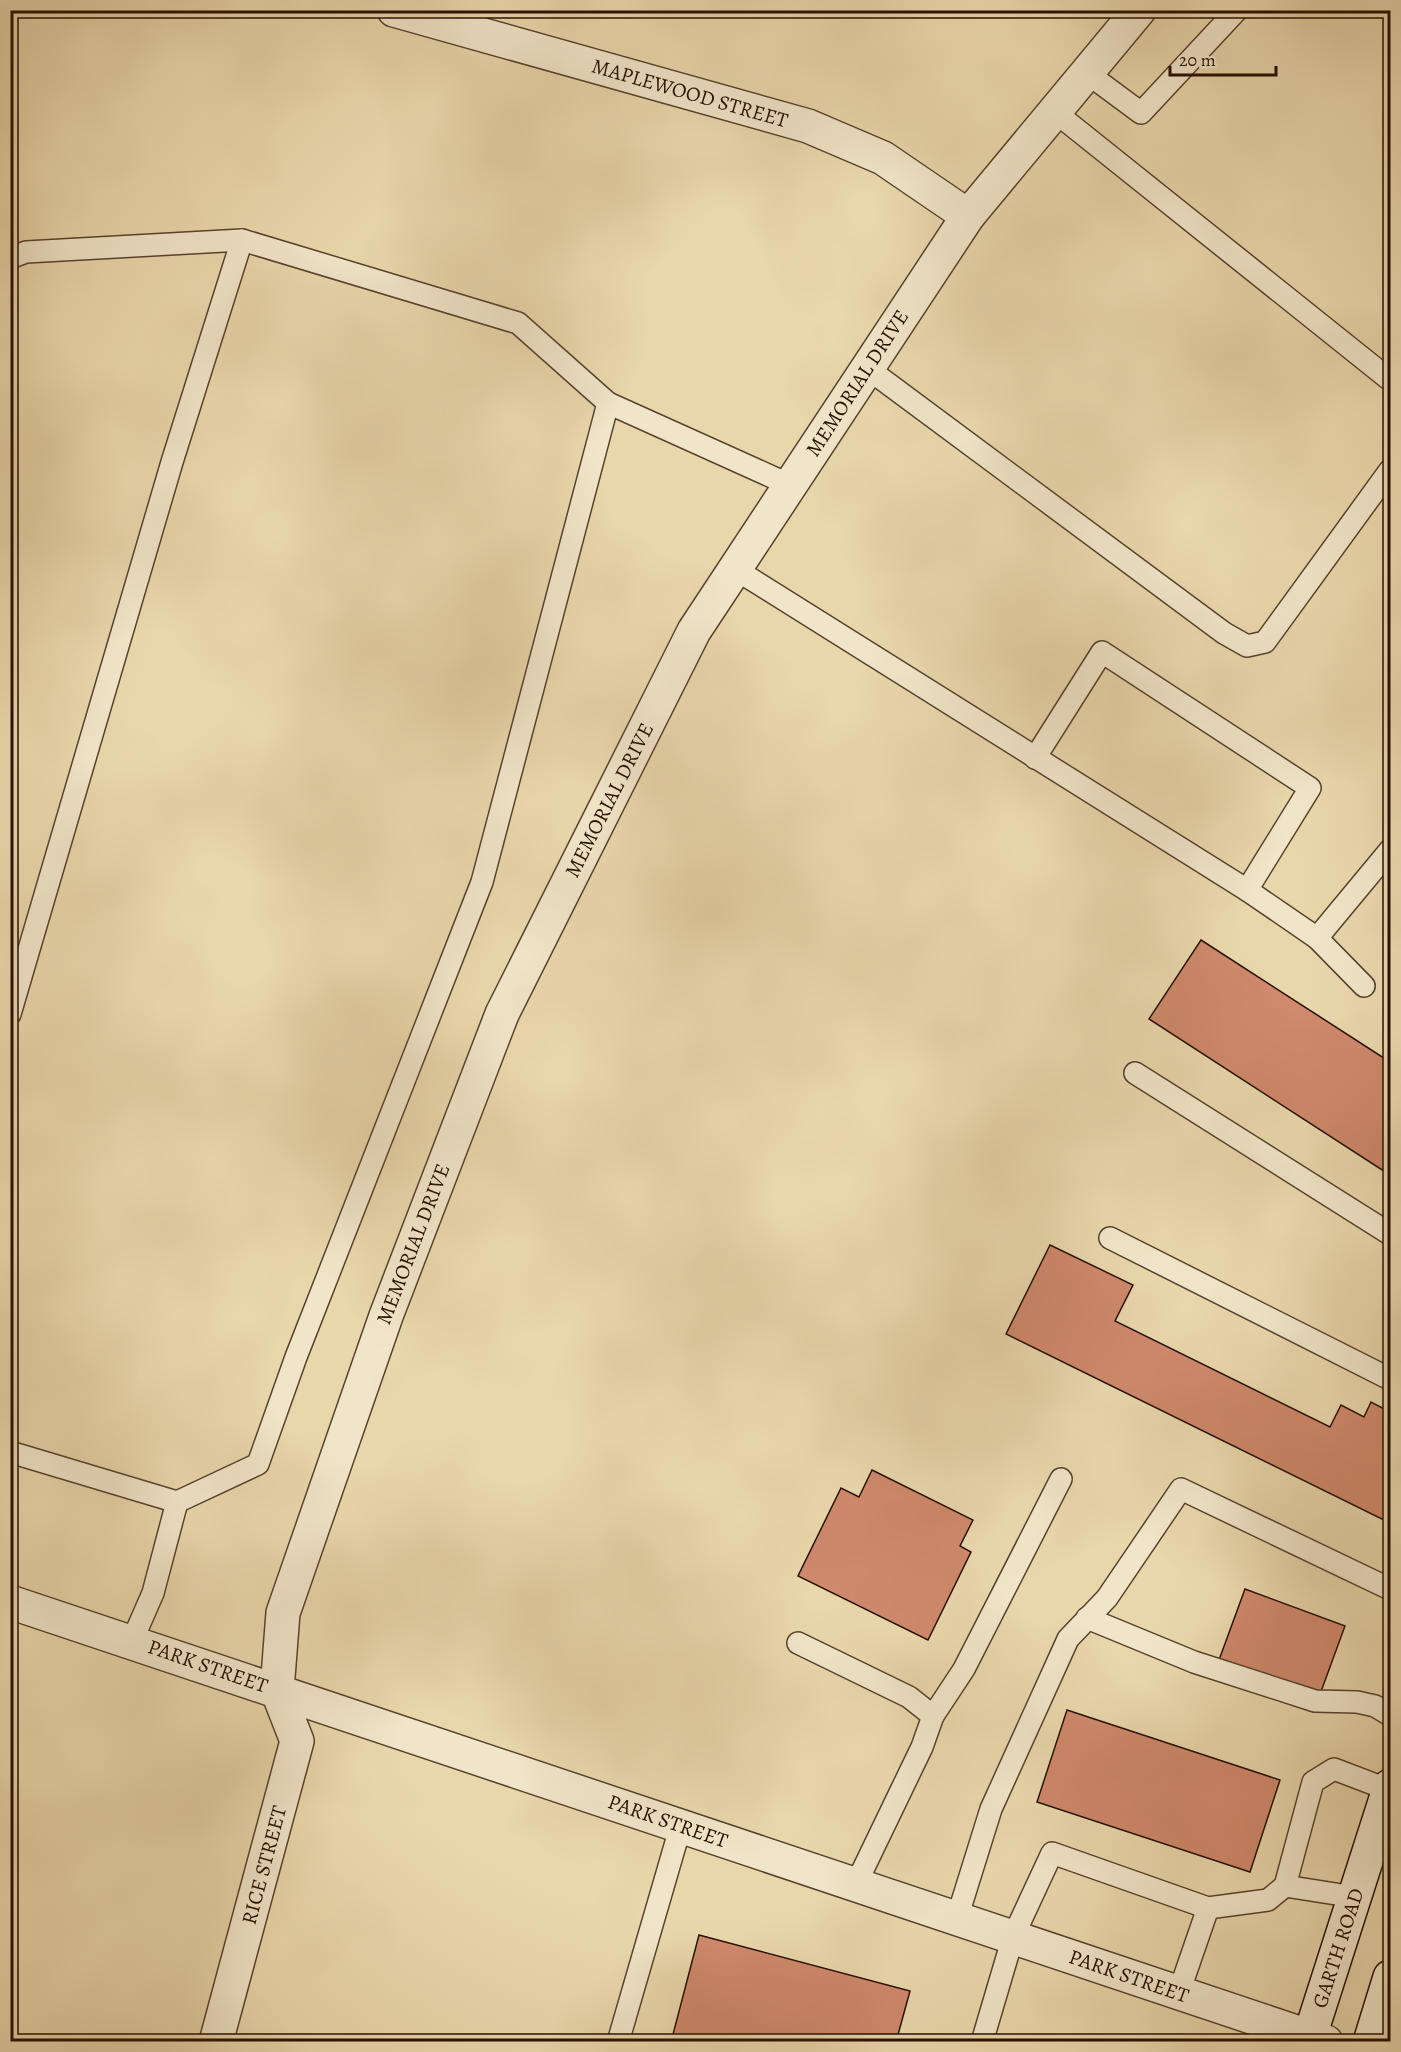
<svg xmlns="http://www.w3.org/2000/svg" width="1401" height="2052" font-family="Alegreya,serif">
<rect width="100%" height="100%" fill="#e9d7ac"/>
<filter id="stains"><feTurbulence type="fractalNoise" baseFrequency=".00333" numOctaves="4"/><feColorMatrix values="0 0 0 0 .2 0 0 0 0 .09 0 0 0 0 .02 0 0 0 .5 -.17"/></filter>
<radialGradient id="worn" r=".72"><stop offset=".6" stop-color="#630" stop-opacity="0"/><stop offset="1" stop-color="#630" stop-opacity=".3"/></radialGradient>
<g fill="#cf896c" stroke="#271003" stroke-width="1.5">
<path d="M1201,940L1390,1062V1175L1149,1019Z"/>
<path d="M1050,1245L1133,1285L1115,1321L1330,1427L1341,1405L1364,1417L1371,1402L1390,1412V1523L1006,1334Z"/>
<path d="M872,1470L973,1520L960,1546L971,1552L928,1640L798,1576L841,1488L859,1497Z"/>
<path d="M1245,1589L1345,1626L1319,1697L1219,1660Z"/>
<path d="M1067,1710L1280,1780L1250,1872L1037,1802Z"/>
<path d="M699,1935L910,1991L896,2042H671Z"/>
</g>
<g fill="none" stroke-linecap="round" stroke-linejoin="round">
<g stroke="#58422d" stroke-width="24">
<g id="service">
<path d="M1087,73L1141,113L1237,10"/>
<path d="M1055,112L1390,380"/>
<path d="M10,258L26,252L242,240L518,323L608,403L790,485"/>
<path d="M867,368L1224,633L1247,646L1265,642L1390,470"/>
<path d="M735,569L1247,890L1317,938"/>
<path d="M1035,758L1102,652L1310,788L1247,890"/>
<path d="M1364,986L1317,938L1390,850"/>
<path d="M10,1014L172,462L242,240"/>
<path d="M1135,1073L1390,1234"/>
<path d="M1110,1238L1390,1379"/>
<path d="M10,1452L177,1502L153,1593L132,1641"/>
<path d="M177,1502L258,1464L296,1357L482,882L608,403"/>
<path d="M1087,1618L1194,1662L1315,1701L1357,1702L1375,1706L1390,1715"/>
<path d="M798,1643L909,1697L933,1716L922,1747L856,1884"/>
<path d="M933,1716L964,1669L1061,1479"/>
<path d="M1285,1886L1313,1782L1334,1769L1389,1790"/>
<path d="M957,1918L991,1809L1068,1639L1107,1598L1181,1489L1390,1589"/>
<path d="M1179,1992L1208,1908"/>
<path d="M618,2042L681,1825"/>
<path d="M982,2042L1013,1937L1052,1853L1208,1908L1268,1900L1285,1886L1355,1897"/>
</g>
</g>
<g stroke="#58422d" stroke-width="36">
<g id="minor">
<path d="M394,10L808,126L883,158L968,216"/>
<path d="M216,2042L297,1741L277,1690"/>
</g>
</g>
<g stroke="#58422d" stroke-width="36">
<g id="tertiary">
<path d="M10,1602L1326,2042"/>
<path d="M277,1690L283,1613L386,1316L502,1014L694,631L968,216L1139,10"/>
</g>
</g>
<g stroke="#271003" stroke-width="36">
<g id="secondary">
<path d="M1308,2042L1390,1786"/>
<path d="M1370,2042L1390,1977"/>
</g>
</g>
<use href="#service" stroke="#f1e5c9" stroke-width="21"/>
<use href="#minor" stroke="#f1e5c9" stroke-width="33"/>
<use href="#tertiary" stroke="#f1e5c9" stroke-width="33"/>
<use href="#secondary" stroke="#f1e5c9" stroke-width="33"/>
</g>
<g text-anchor="middle" stroke-width="6" stroke-linejoin="round" paint-order="stroke">
<g font-size="21" fill="#271003" stroke="#f1e5c9">
<text transform="translate(690 93) rotate(16)" y="7">MAPLEWOOD STREET</text>
<text transform="translate(857 383) rotate(-57)" y="7">MEMORIAL DRIVE</text>
<text transform="translate(609 800) rotate(-63)" y="7">MEMORIAL DRIVE</text>
<text transform="translate(413 1244) rotate(-69)" y="7">MEMORIAL DRIVE</text>
<text transform="translate(208 1666) rotate(19)" y="7">PARK STREET</text>
<text transform="translate(668 1821) rotate(19)" y="7">PARK STREET</text>
<text transform="translate(264 1865) rotate(-75)" y="7">RICE STREET</text>
<text transform="translate(1338 1948) rotate(-72)" y="7">GARTH ROAD</text>
<text transform="translate(1129 1976) rotate(19)" y="7">PARK STREET</text>
</g>
</g>
<rect width="1401" height="2052" fill="none" stroke="#e9d7ac" stroke-width="36"/>
<rect x="12" y="12" width="1377" height="2028" fill="none" stroke="#271003" stroke-width="3"/>
<rect x="18" y="18" width="1365" height="2016" fill="none" stroke="#271003" stroke-width="1.5"/>
<path d="M1170 66v9h106v-9" fill="none" stroke="#271003" stroke-width="3"/>
<text x="1179" y="66" font-size="18" fill="#271003" stroke="#f1e5c9" stroke-width="4.5" paint-order="stroke">20 m</text>
<rect width="100%" height="100%" filter="url(#stains)"/>
<rect width="100%" height="100%" fill="url(#worn)"/>
</svg>
